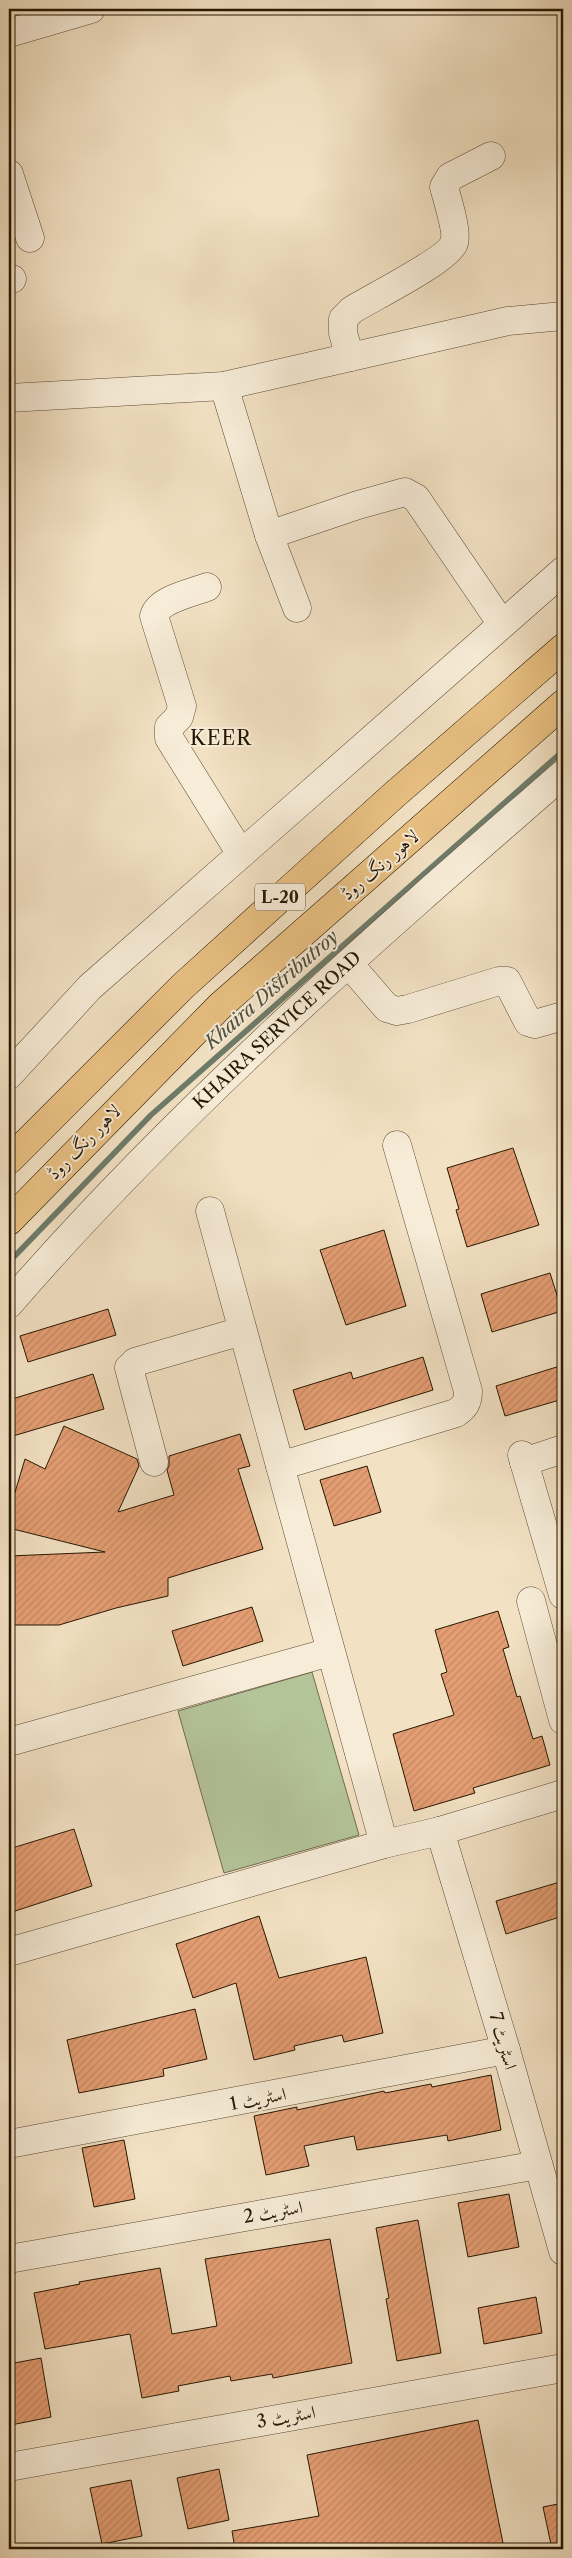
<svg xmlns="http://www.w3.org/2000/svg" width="572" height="2558" font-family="'Libre Caslon Text',Amiri,serif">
<defs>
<pattern id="building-hatch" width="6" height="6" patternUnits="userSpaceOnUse" patternTransform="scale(1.25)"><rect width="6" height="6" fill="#e59e73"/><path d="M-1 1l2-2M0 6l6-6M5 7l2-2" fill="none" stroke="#c48762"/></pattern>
</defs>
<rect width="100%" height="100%" fill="#f2e1c3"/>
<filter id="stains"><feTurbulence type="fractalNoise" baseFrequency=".004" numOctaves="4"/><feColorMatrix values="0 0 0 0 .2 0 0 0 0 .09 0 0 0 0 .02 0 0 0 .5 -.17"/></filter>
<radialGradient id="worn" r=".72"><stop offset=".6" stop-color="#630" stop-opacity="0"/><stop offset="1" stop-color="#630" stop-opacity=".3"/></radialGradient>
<path fill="#b4c499" stroke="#6d6d4d" d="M312,1672L359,1835L224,1873L178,1711Z"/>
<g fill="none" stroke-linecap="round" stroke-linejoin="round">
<path stroke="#6d7b6a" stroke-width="5.5" d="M9,1262L151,1115L563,751"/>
</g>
<g fill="url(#building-hatch)" stroke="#261601">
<path d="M513,1148L539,1225L467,1247L456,1210L459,1209L447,1168Z"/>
<path d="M384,1230L406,1306L346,1325L320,1250Z"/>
<path d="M550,1273L562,1311L492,1332L481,1294Z"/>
<path d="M108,1309L116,1335L28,1362L20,1336Z"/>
<path d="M423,1357L433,1390L305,1430L293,1390L351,1372L353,1379Z"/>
<path d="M563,1365V1399L505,1416L496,1386Z"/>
<path d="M93,1374L104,1409L13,1436L9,1423V1400Z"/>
<path d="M64,1426L137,1459L139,1466L118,1512L174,1495L167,1470L169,1466V1456L240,1434L250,1466L238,1469L263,1549L168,1578V1596L116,1608L59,1625H9V1556L105,1552L9,1528V1512L25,1459L45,1469Z"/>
<path d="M367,1466L381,1512L334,1526L320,1480Z"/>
<path d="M252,1607L263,1641L183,1666L172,1631Z"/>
<path d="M498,1611L509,1647L503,1649L517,1697L520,1696L533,1739L542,1736L550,1765L473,1788L475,1793L414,1811L393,1734L454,1715L441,1674L447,1672L435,1630Z"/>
<path d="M74,1829L92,1886L9,1913V1849Z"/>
<path d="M563,1881V1916L506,1934L496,1901Z"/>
<path d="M259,1916L279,1978L366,1957L383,2033L344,2042L342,2035L294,2046L295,2050L254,2060L236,1983L193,1998L176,1944Z"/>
<path d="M195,2009L207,2059L163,2069L164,2076L79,2093L67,2040Z"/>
<path d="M491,2075L501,2130L448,2141L447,2135L357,2150L354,2136L304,2146L309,2166L266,2175L254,2116L297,2107V2110L384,2091L385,2093L431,2084L432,2087Z"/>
<path d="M124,2140L135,2199L94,2207L82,2148Z"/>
<path d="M509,2194L519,2247L468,2257L458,2203Z"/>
<path d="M418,2220L441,2353L397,2361L386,2299L389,2298L376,2228Z"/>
<path d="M330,2239L352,2363L273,2378L272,2374L231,2381L230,2376L178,2386L179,2391L142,2398L130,2334L45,2349L34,2293L80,2284L79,2282L160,2268L172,2334L217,2326L205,2259Z"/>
<path d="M536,2297L542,2333L484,2344L478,2308Z"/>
<path d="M41,2358L51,2417L11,2425L9,2364Z"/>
<path d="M478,2420L503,2543L472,2549H235L232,2531L319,2516L307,2455Z"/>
<path d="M219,2469L229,2520L188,2529L177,2478Z"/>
<path d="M131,2480L142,2536L102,2544L90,2488Z"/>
<path d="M563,2503V2549H552L543,2507Z"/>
</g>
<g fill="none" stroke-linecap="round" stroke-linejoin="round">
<g stroke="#594932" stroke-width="29">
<g id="minor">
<path d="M9,33L91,9"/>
<path d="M9,174L30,238"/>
<path d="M9,280L12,279"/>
<path d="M350,357L343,333V319L352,310C371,298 448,260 454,243C458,233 447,198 444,187L450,177L491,156"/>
<path d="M224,386L269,535L297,608"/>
<path d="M9,398L224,386L508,321L563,316"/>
<path d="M269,535L358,505L405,492L416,498L502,624"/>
<path d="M207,587C192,593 159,599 154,616L182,706L179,717L169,727V738L241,854"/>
<path d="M349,964L387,1008L397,1011L408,1009L499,981H507L528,1022L535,1024L563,1016"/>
<path d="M9,1075L90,987L563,571"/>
<path d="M210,1211L384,1844"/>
<path d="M9,1304C177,1110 370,942 563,774"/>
<path d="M522,1455L563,1595"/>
<path d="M154,1462L129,1368L135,1362L242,1331"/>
<path d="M524,1462L563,1449"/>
<path d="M280,1466L456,1413C465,1407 468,1402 468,1391L397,1145"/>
<path d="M531,1601L563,1720"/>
<path d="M9,1742L330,1652"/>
<path d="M440,1831L506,2050L563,2251"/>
<path d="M9,1952L384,1844L440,1831L563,1794"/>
<path d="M9,2144L506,2050"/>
<path d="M9,2259L538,2165"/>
<path d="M9,2467L563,2368"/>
</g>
</g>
<g stroke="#261601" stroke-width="29">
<g id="highway">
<path d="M9,1160L183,986L394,795L563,648"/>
<path d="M9,1221L220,1006L563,704"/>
</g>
</g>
<use href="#minor" stroke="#f7ecd8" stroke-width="28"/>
<use href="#highway" stroke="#e9c082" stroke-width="28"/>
</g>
<g text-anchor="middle" stroke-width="4" stroke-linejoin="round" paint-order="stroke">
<rect fill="#f7ecd8" stroke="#655642" stroke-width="1" x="255" y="883.5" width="50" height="27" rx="4"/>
<g font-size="16" font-weight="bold" fill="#261601">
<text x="280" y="903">L-20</text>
</g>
<g font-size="18" fill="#261601" stroke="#f7ecd8">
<text transform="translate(380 865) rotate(-41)" y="6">لاہور رنگ روڈ</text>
<text transform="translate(277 1030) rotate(-43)" y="6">KHAIRA SERVICE ROAD</text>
<text transform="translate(84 1142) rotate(-46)" y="6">لاہور رنگ روڈ</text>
<text transform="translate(503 2041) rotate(74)" y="6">اسٹریٹ 7</text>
<text transform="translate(258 2099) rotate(-11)" y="6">اسٹریٹ 1</text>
<text transform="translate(273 2212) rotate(-10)" y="6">اسٹریٹ 2</text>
<text transform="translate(286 2417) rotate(-10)" y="6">اسٹریٹ 3</text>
</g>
<g font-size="19" font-style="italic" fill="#4f513e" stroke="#f7ecd8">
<text transform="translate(271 989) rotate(-41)" y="7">Khaira Distributroy</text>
</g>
<g font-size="20" letter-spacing="1" fill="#261601" stroke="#f7ecd8">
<text x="221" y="745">KEER</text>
</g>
</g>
<rect width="572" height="2558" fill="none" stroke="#f2e1c3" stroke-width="30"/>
<rect x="10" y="10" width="552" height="2538" fill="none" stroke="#261601" stroke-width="2.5"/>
<rect x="15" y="15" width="542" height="2528" fill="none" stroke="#261601"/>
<rect width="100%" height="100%" filter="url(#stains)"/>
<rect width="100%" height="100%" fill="url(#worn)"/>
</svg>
